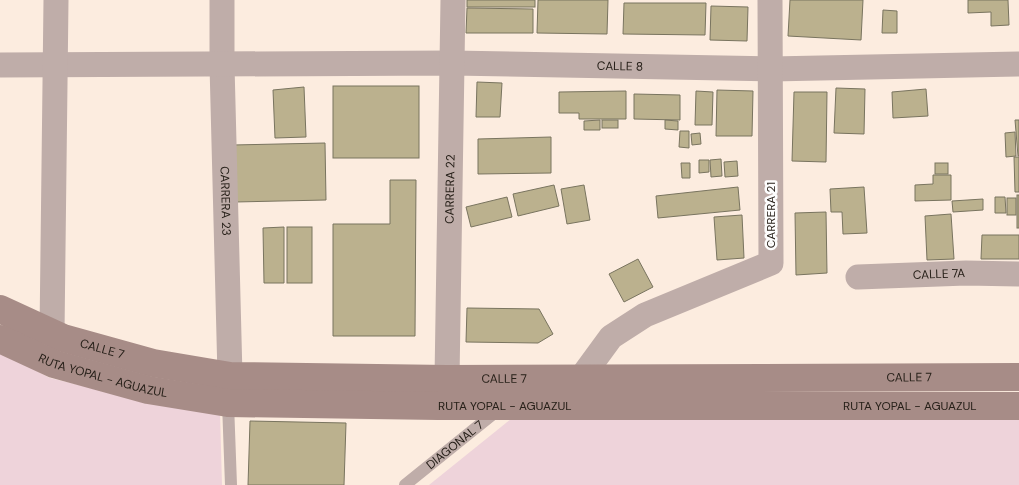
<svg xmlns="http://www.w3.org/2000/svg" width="1019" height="485" font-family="'DM Sans',sans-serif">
<rect width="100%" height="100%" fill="#fcecdf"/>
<g fill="#eed3da">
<path d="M0,352L50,378L150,402L220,412L222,485H0Z"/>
<path d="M511,419H1019V485H429Z"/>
</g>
<g fill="#bbb18e" stroke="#79745f">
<rect x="467" y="0" width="68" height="7"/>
<path d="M538,0H608L607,34L537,33Z"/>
<path d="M790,0H863L861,40L788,36Z"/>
<path d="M968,0H1008L1009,25L991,26V12L968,13Z"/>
<path d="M624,3H706L705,35L623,34Z"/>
<path d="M711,6L748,7L747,41L710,40Z"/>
<path d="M467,8L533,9V33H466Z"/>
<path d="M883,10L897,11V33H882Z"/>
<path d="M477,82L502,83L500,117H476Z"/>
<rect x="333" y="86" width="86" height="72"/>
<path d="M304,87L306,137L275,138L273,90Z"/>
<path d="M836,88L865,89L864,134L834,133Z"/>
<path d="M926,89L928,116L893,118L892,92Z"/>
<path d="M717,90L753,91L752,136H716Z"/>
<path d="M626,91V119H579V113H559V92Z"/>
<path d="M696,91L713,92L712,125H695Z"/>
<path d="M794,92H827L826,162L792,161Z"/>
<path d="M634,94L680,95V120L634,119Z"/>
<path d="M600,120V130H584V121Z"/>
<rect x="602" y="120" width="16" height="8"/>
<path d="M665,120L678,121V130L665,129Z"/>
<path d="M1015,120H1019V156H1018Z"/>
<path d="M680,131H689V148L679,147Z"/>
<path d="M1015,132L1016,156L1006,157L1005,133Z"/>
<path d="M700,133L701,144L692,145L691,134Z"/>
<path d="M551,137V173L478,174V139Z"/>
<path d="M325,143L326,200L235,202L233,145Z"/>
<path d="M1014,157H1019V192H1015Z"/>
<path d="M721,159L722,176L711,177L710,160Z"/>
<path d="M699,160H709V172L699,173Z"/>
<path d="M737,161L738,176L725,177L724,162Z"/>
<path d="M681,163H690V178H682Z"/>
<rect x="935" y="163" width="13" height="11"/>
<path d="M933,175H951V200L915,201V185L933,184Z"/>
<path d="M390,180H416L415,336H333V224H390Z"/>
<path d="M554,185L559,206L518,216L513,194Z"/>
<path d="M584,185L590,220L567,224L561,189Z"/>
<path d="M738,187L740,210L658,218L656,196Z"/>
<path d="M864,187L867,233L843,234L842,212H831L830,189Z"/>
<rect x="1017" y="195" width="2" height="33"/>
<path d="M507,197L512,217L471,227L466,207Z"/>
<path d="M995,197H1005L1006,213H995Z"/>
<rect x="1007" y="198" width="9" height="17"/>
<path d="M983,199V210L953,212L952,201Z"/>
<path d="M826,212L827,273L796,275L795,213Z"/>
<path d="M951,214L954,259L927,260L925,216Z"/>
<path d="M742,215L744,258L717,260L714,217Z"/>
<path d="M284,227V283H264L263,228Z"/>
<rect x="287" y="227" width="25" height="56"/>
<path d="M982,235H1019V259H981Z"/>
<path d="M638,259L653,287L624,302L609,274Z"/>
<path d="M467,308L539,309L553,334L538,343L466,342Z"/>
<path d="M250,421L346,423L344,485H248Z"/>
</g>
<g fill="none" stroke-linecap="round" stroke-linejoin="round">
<g stroke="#bfada9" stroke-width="12">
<path d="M228,403L231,485"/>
<path id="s1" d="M405,485L498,410"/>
</g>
<g stroke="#bfada9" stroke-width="25">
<path id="s2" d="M222,0V65L230,376L228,396"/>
<path id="s3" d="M0,65L452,63L771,69L1019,64"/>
<path id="s4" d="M858,277L966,273L1019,274"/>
<path d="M52,333L56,0"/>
<path d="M581,378L611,337L645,315L771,263L770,0"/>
<path id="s5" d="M447,379L453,0"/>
</g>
<g stroke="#a78c87" stroke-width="28">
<path id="s6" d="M0,309L63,338L153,363L230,376L447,379L1019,377"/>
<path id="s7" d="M0,339L54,364L148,390L228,403L438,406H1019"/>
</g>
</g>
<g text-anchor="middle" stroke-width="5" stroke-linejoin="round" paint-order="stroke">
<g font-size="12" fill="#272019" stroke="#fdfdfd">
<text dy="4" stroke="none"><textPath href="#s3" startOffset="620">CALLE 8</textPath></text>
<text dy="4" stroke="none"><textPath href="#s5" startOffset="190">CARRERA 22</textPath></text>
<text dy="4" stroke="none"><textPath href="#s2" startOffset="201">CARRERA 23</textPath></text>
<text transform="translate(771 215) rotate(-90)" y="4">CARRERA 21</text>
<text dy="4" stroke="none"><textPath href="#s4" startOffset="81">CALLE 7A</textPath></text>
<text dy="4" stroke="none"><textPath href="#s6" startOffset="110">CALLE 7</textPath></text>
<text dy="4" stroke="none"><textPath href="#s7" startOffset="110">RUTA YOPAL - AGUAZUL</textPath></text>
<text dy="4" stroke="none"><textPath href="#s6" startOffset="920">CALLE 7</textPath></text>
<text dy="4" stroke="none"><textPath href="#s6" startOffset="515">CALLE 7</textPath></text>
<text dy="4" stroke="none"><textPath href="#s7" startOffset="515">RUTA YOPAL - AGUAZUL</textPath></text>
<text dy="4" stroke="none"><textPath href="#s7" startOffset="920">RUTA YOPAL - AGUAZUL</textPath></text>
<text dy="4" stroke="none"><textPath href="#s1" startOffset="64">DIAGONAL 7</textPath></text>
</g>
</g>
</svg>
